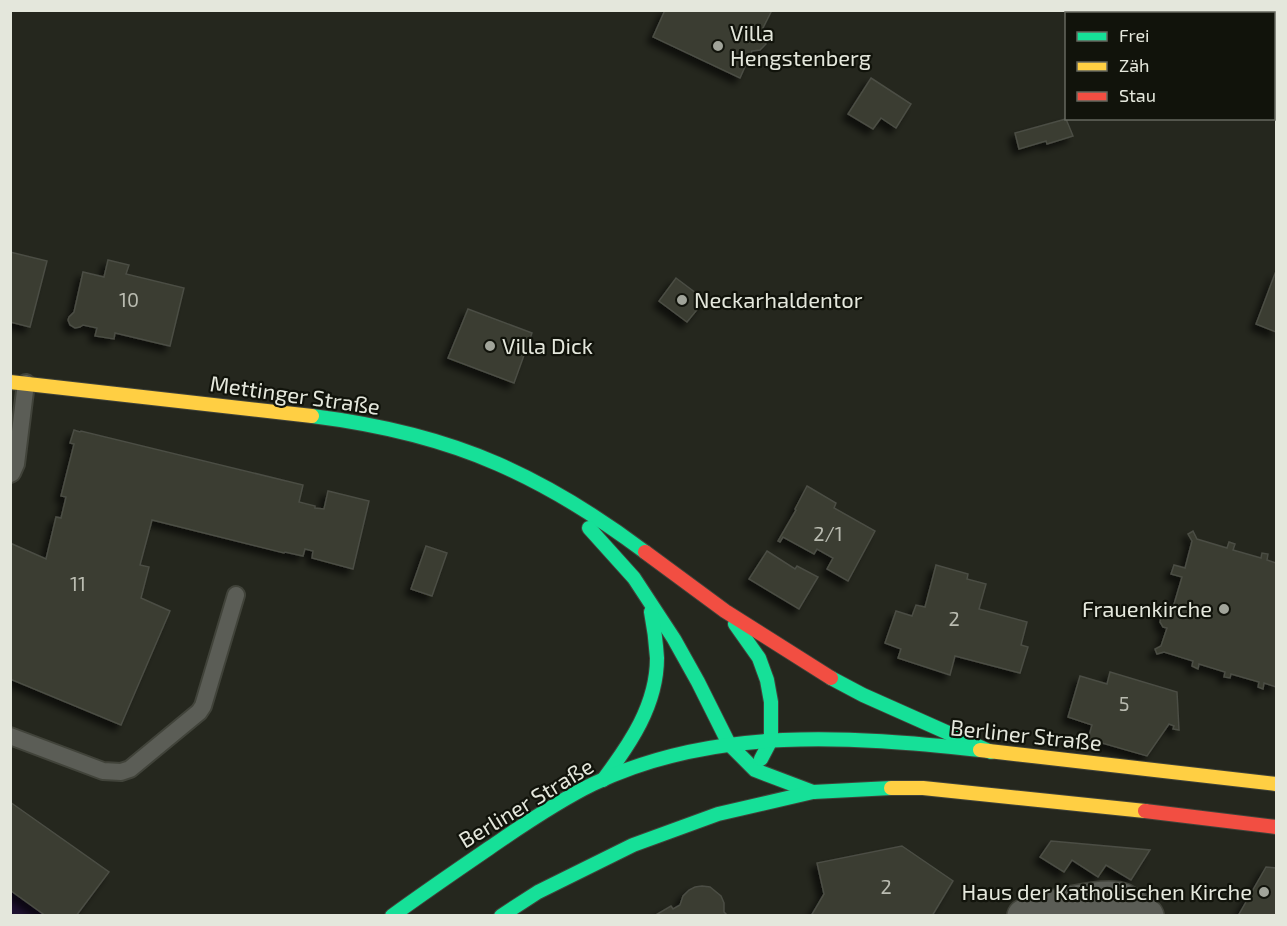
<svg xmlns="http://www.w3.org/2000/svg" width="1287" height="926" font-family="'Exo 2',sans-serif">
<defs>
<filter id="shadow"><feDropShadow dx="-5.5" dy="5.5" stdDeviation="3" flood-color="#0009"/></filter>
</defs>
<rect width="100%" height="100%" fill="#25271e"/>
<path fill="#1d102f" d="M11,890L46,915H11Z"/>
<g fill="#3a3d31" stroke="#4b4d44" stroke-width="1.5" filter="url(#shadow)">
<path d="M665,10H772L763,28L767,35L766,44L760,50L752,51L740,78L653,37Z"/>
<path d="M1141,10H1158L1163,14H1139Z"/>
<path d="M871,78L911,104L896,128L881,118L873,129L848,114Z"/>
<path d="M1066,119L1073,136L1047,144L1046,141L1019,149L1015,133Z"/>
<path d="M10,252L47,261L30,327L10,322Z"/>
<path d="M108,260L129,265L126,274L184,288L170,346L115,333L114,339L95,336L97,328L83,325L80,327L75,328L70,325L68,320L69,317L74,312L83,272L104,277Z"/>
<path d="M1276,271V332L1256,324Z"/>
<path d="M676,278L705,300L687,322L659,301Z"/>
<path d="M468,309L532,333L514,383L448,358Z"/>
<path d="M74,430L80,432L81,431L303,485L299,502L315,506V508L324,509L328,491L369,501L353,569L312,558L313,551L305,549L303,556L285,552L284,553L152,520L140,565L149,567L141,598L170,611L121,725L10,679V543L46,559L56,517L61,518L66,497L61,496L74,444L70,443Z"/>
<path d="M807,486L836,503L834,508L875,531L848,581L827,569L833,558L817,549L814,554L783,537L780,542L778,541L796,510L795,509Z"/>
<path d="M1193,531L1197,539L1227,548L1229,542L1235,544L1233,550L1261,558L1262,553L1268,554L1267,560L1276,563V687L1264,683L1263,689L1258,687L1259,682L1231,674L1230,678L1224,677L1225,672L1199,664L1198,669L1192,666L1193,661L1164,652L1157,654L1155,649L1161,646L1167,628L1163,627L1160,622L1161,616L1158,615L1160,608L1172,611L1182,577L1171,574L1174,565L1185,568L1192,541L1188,534Z"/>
<path d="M426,546L447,553L432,596L411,589Z"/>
<path d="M767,551L795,569L797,566L818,577L799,609L749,579Z"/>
<path d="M936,565L968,574L967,579L986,584L979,609L1027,622L1021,645L1028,647L1020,673L955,656L950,675L898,658L901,649L885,643L896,611L912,616L916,605L925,607Z"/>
<path d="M1110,672L1177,692L1179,730L1173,729L1174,726L1169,724L1147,756L1088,739L1092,725L1068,717L1080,676L1107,684Z"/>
<path d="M10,802L109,872L76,916H46L10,890Z"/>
<path d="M1051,841L1150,850L1131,880L1106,865L1098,877L1072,860L1064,872L1040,857Z"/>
<path d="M902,846L953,881L932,916H811L824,894L817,863Z"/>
<path d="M1266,867L1276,868V916H1238Z"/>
<path d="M702,886L710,887L721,896L724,903V912L728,916H654L671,906L673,909L680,905L683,896L689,890L695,887Z"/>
</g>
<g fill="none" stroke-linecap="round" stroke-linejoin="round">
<g stroke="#41433a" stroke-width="20">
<g id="lane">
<path d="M10,474L12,473L16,464L26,383"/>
<path d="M10,736L103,771L121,772L130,769L199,712L203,706L236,595"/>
</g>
</g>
<g stroke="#41433a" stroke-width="36">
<path id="street" d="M1024,916C1044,909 1104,892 1123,900C1131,904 1140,911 1147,916"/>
</g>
<g stroke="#41433a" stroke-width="16">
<g id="fast">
<path d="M312,416C376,424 439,438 498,464C548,486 601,519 645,552"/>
<path d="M589,528L634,578L674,639L698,682L729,744L755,770L813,792"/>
<path d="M735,624L759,658L767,680L771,702V740L761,759"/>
<path d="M831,678L863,695L991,752"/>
<path d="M603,780C630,744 657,705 657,658C656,643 654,627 651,612"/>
<path d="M392,916C429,889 466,864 504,838C532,819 562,799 593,784C714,726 850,736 980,750"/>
<path d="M501,916L538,892L633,845L718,814L813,792L891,788"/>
</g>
</g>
<g stroke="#41433a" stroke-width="16">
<g id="slow">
<path d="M10,382L312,416"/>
<path d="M980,750L1276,784"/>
<path d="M891,788H923L1145,811"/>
</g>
</g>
<g stroke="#41433a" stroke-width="16">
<g id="jam">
<path d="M645,552L725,611L831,678"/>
<path d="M1145,811L1276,827"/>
</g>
</g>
<use href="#lane" stroke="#5b5d56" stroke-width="16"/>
<use href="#street" stroke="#5b5d56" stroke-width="33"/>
<use href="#fast" stroke="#16e098" stroke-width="14"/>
<use href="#slow" stroke="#ffcf43" stroke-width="14"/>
<use href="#jam" stroke="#f24e42" stroke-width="14"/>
</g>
<g fill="#a1a49a" stroke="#11130b" stroke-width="2">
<circle cx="718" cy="46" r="6"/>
<circle cx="682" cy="300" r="6"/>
<circle cx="490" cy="346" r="6"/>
<circle cx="1224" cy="609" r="6"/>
<circle cx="1264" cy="892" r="6"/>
</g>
<g text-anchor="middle" stroke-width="4.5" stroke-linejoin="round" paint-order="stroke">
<g font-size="20" fill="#babcb1">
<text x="129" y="307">10</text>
<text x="828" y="541">2/1</text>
<text x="78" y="591">11</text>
<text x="954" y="626">2</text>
<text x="1124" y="711">5</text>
<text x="886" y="894">2</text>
</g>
<g font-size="22" fill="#e4e7dc" stroke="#11130b" text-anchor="start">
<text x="730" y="41">Villa<tspan x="730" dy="25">Hengstenberg</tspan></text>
<text x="694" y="308">Neckarhaldentor</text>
<text x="502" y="354">Villa Dick</text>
<text x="1212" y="617" text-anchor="end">Frauenkirche</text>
<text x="1252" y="900" text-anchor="end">Haus der Katholischen Kirche</text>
</g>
<g font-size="22" fill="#e4e7dc" stroke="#11130b">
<text transform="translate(295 395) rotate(8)" y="8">Mettinger Straße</text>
<text transform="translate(1026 735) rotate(6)" y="8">Berliner Straße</text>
<text transform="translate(526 803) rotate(-31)" y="8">Berliner Straße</text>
</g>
</g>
<rect width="1287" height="926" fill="none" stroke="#e4e7dc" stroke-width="24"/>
<rect x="1065" y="12" width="210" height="108" fill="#11130b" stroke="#65685f" stroke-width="1.5"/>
<rect x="1077" y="32" width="30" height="9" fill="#16e098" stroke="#65685f" stroke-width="1.5"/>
<text x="1119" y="42" font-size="18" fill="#e4e7dc">Frei</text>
<rect x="1077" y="62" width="30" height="9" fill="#ffcf43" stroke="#65685f" stroke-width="1.5"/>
<text x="1119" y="72" font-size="18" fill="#e4e7dc">Zäh</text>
<rect x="1077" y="92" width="30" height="9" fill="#f24e42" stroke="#65685f" stroke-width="1.5"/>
<text x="1119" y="102" font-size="18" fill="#e4e7dc">Stau</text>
</svg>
